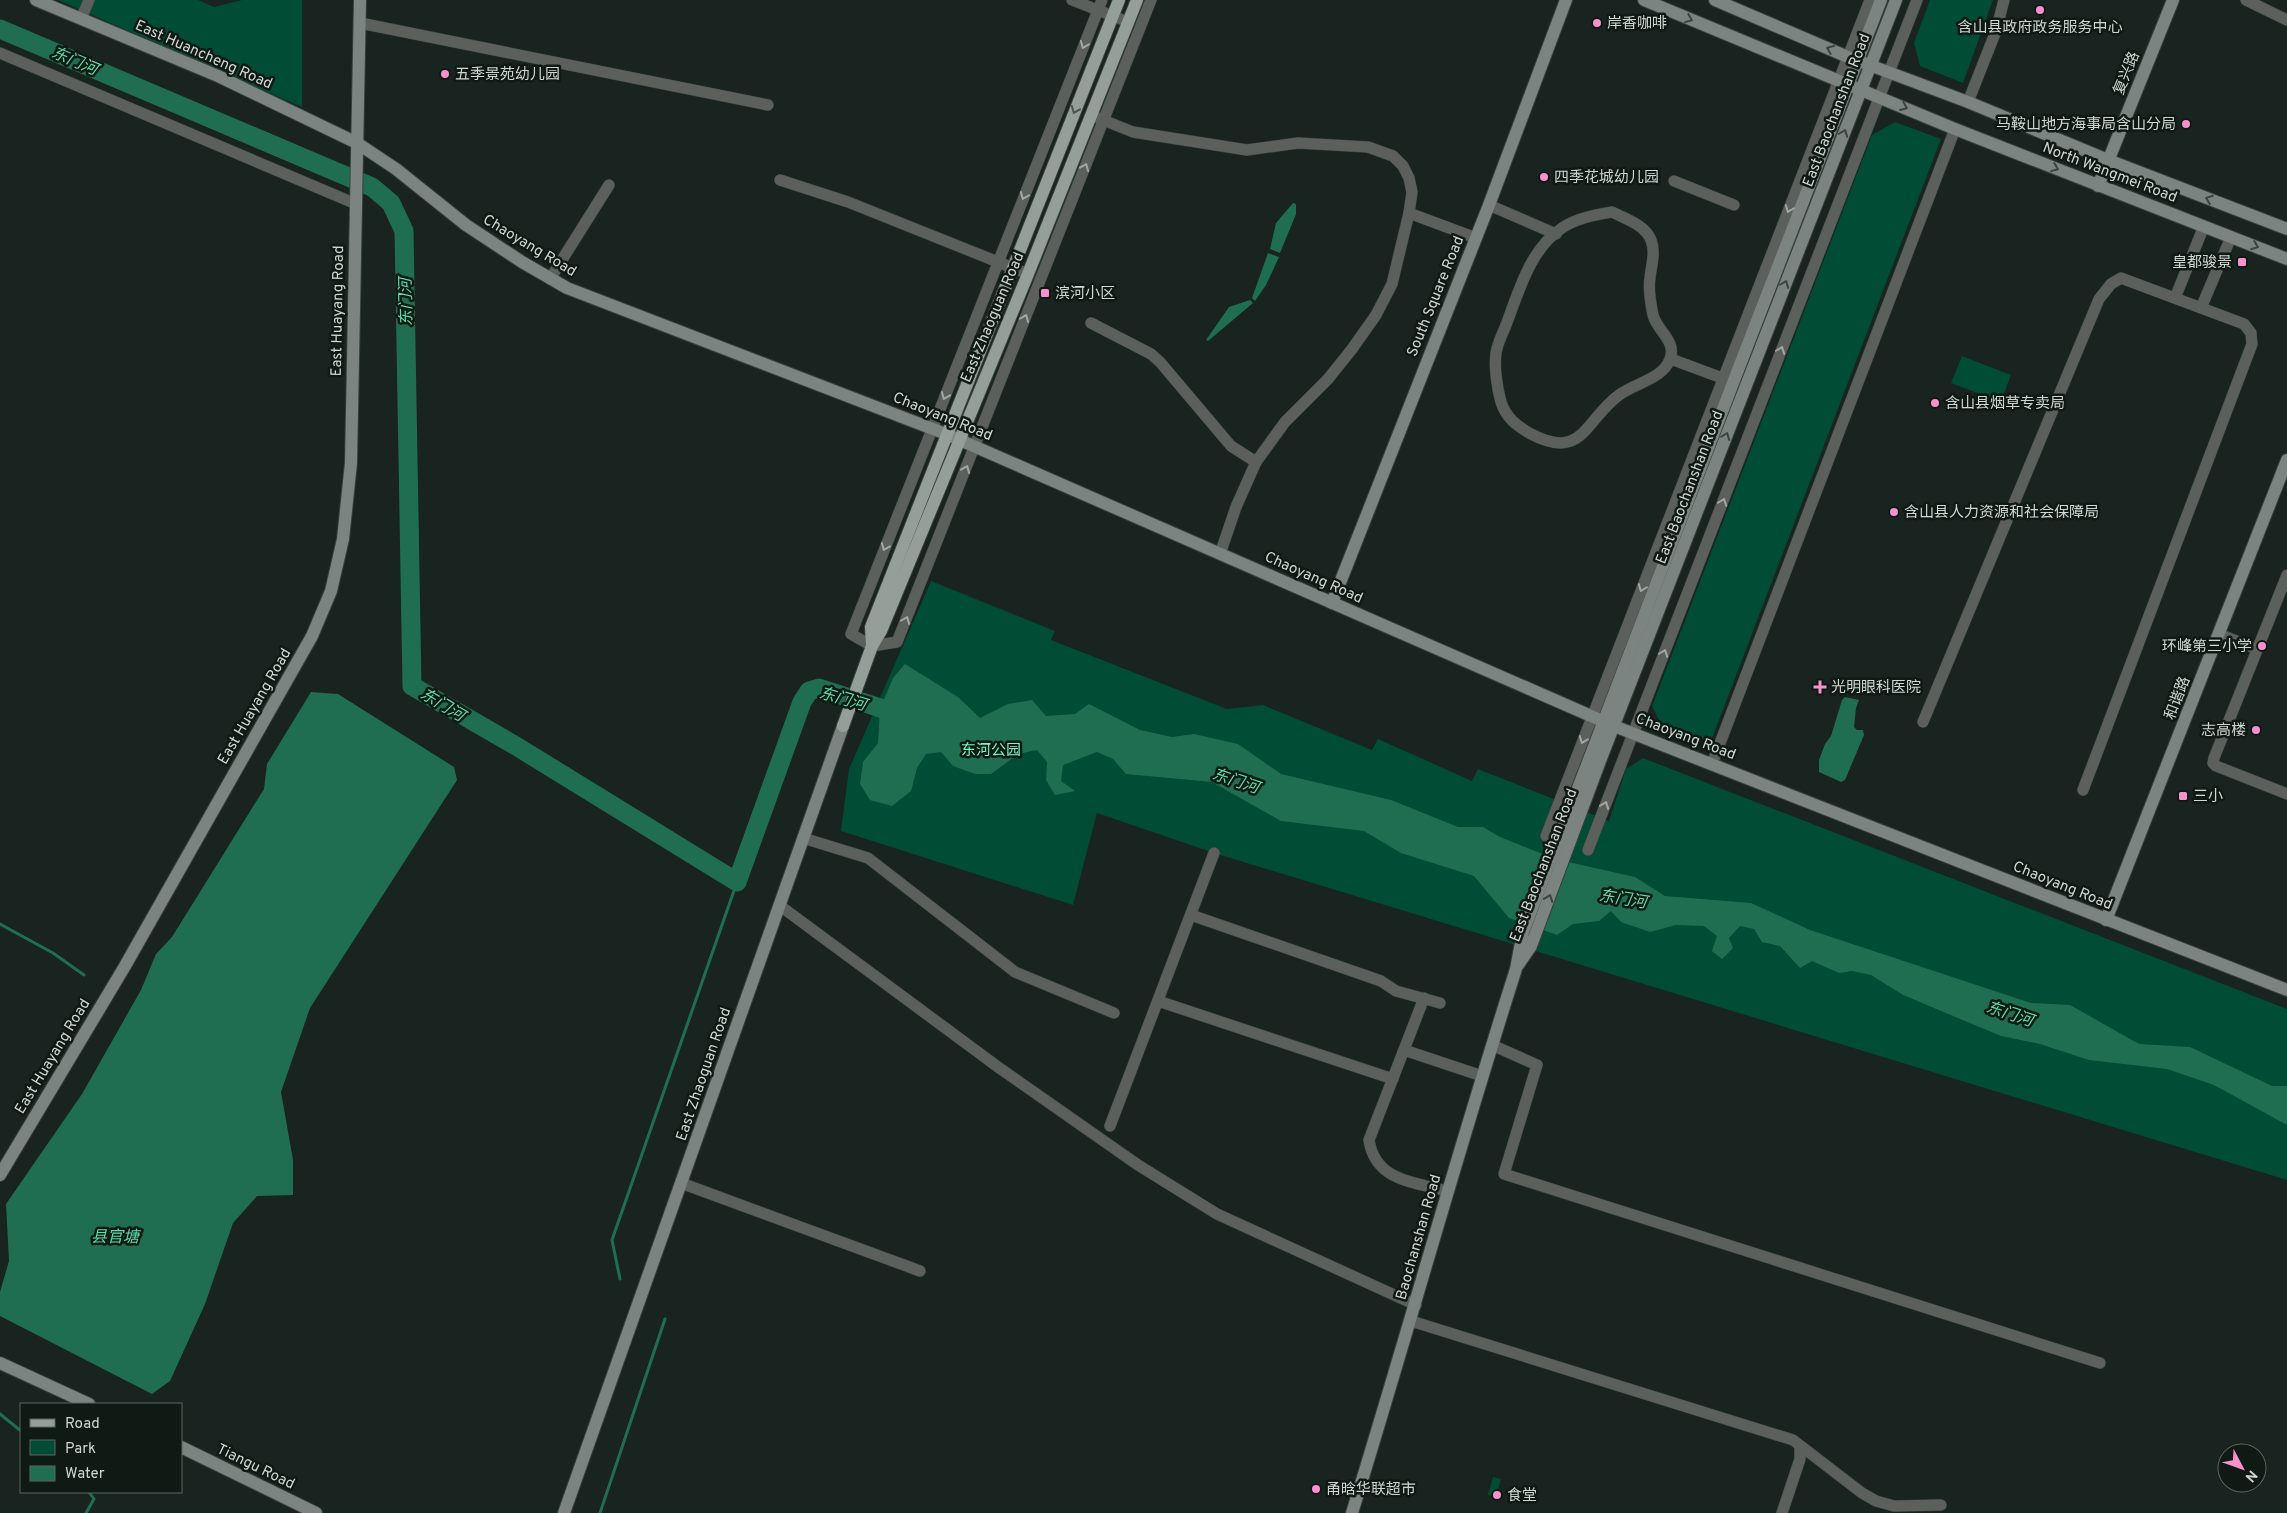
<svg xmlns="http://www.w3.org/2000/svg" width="2287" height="1513" font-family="Overpass,'Noto Sans SC',sans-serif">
<rect width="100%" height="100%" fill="#19231f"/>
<g fill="#004c34">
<path d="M58,0H198L214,7L242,0H302V107Z"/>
<path d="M1930,0H1993L1963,83L1920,66L1914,43Z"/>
<path d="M1895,122L1941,139L1711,741L1661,724L1652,706L1872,135Z"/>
<path d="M1962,356L2011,375L2001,402L1951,383Z"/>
<path d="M931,581L1055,631L1051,640L1227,709L1263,705L1372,750L1378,739L1472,781L1478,769L1609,821L1626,769L1643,758L2287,1009V1180L1214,853L1097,813L1073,905L841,831L849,769Z"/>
<path d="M1493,1477L1501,1479L1496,1497L1488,1495Z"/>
</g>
<g fill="#206e51">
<path d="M1293,203L1296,204V214L1280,253L1270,249L1276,223Z"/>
<path d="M1268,253L1279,257L1266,285L1255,301L1252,298Z"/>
<path d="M1250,300L1253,303L1208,341L1206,340L1229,307Z"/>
<path d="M905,664L958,697L980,718L1008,704L1032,700L1046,716L1075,714L1089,704L1140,730L1172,737L1194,734L1238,744L1281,774L1391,800L1458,827H1483L1500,837L1555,859L1635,877L1665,896L1751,903L1810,930L2031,1003L2070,1005L2139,1044L2190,1047L2272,1086H2287V1125L2214,1085L2167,1069L2089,1060L2040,1044L2001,1036L1903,995L1871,975L1852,971L1839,973L1812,961L1800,968L1780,946L1762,942L1754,929L1740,926L1729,938L1733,948L1722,959L1712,951L1717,936L1704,926L1676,925L1650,932L1621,922L1611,911L1599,921L1573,924L1557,935L1509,918L1474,876L1401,853L1364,831L1281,821L1212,782L1126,774L1113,759L1097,752L1063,765L1061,781L1075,791L1055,795L1046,780L1047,762L1037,750L1018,754L991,774H975L953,766L941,752L926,754L917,768L911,791L892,806L870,800L860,784L863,762L878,743L880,709L893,678Z"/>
<path d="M311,692L338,694L454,767L457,780L310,1008L281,1092L293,1160V1195L257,1196L233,1223L205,1304L170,1381L152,1394L0,1316V1292L9,1261L6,1204L82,1094L141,990L156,954L172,937L264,789L267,764Z"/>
<path d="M1845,697L1859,700L1856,708L1854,727L1857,730H1863L1864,735L1845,780L1841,782L1819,772V760L1825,744L1831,736L1842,700Z"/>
</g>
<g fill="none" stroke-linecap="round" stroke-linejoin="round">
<g stroke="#206e51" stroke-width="3">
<path d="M0,924L53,953L84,975"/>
<path d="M620,1279L612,1240L737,882"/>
<path d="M0,1414L21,1431"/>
<path d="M86,1513L94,1499L89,1492"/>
<path d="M600,1513L665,1319"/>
</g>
<path stroke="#206e51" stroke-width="19" d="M0,29L372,187L391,203L404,231L412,686L516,746L737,882L802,702L809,691L819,688L905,716"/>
<g stroke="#36403c" stroke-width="12">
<g id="street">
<path d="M1072,0L1128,22"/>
<path d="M1102,0L851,634L872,646L897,642L1151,0"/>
<path d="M2246,0L2287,20"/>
<path d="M81,19L89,0"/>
<path d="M360,23L768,105"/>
<path d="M0,53L356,204"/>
<path d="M1968,102L1996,31L2004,0"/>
<path d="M1098,118L1133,132L1247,150L1298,143L1368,147L1393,156L1403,166L1409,178L1412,192L1409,213L1392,284L1376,315L1352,349L1328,379L1285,422L1256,462L1236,507L1220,554"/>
<path d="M780,180L848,202L1028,274"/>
<path d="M1674,181L1734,205"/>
<path d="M1489,205L1556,234"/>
<path d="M1612,212C1626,219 1645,225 1651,240C1656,253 1651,266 1650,278C1648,288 1651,305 1653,315C1657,331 1677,341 1670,359C1663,379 1635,383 1619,395C1584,421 1583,461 1531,434C1517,426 1506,418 1501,402C1497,388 1494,367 1496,353C1497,344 1503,333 1506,325C1519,291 1530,249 1562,228C1577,218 1595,215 1612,212Z"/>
<path d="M1409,213L1476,238"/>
<path d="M550,279L609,185"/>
<path d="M2175,298L2204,226"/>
<path d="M2201,308L2231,237"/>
<path d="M1091,323L1151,354L1160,362L1231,446L1256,462"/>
<path d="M1671,359L1730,381"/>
<path d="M2287,575L2214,758L2213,763L2216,766L2287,794"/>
<path d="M2219,634L2257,649"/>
<path d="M1923,722L2099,299L2111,284L2121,278L2244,324L2251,333L2252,344L2083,790"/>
<path d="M1712,764L1955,129"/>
<path d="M1546,836L1870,0"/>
<path d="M803,838L868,858L1015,972L1114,1013"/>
<path d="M1588,850L1917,0"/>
<path d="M779,905L998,1067L1138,1165L1217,1214L1416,1305"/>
<path d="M1191,915L1381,981L1396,991L1440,1003"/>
<path d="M1424,998L1369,1140C1375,1181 1414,1182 1447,1191"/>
<path d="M1158,1001L1393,1079"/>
<path d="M1492,1045L1537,1065L1504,1174L2100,1363"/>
<path d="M1404,1050L1482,1076"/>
<path d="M1110,1126L1214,853"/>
<path d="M681,1183L920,1271"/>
<path d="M1411,1321L1793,1440L1862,1493L1876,1501L1894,1506L1941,1505"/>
<path d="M1782,1513L1800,1459V1446"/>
</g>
</g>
<g stroke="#36403c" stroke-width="14">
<g id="secondary">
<path d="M36,0L218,76L357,143L396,169L466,225L522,262L567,288L946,434L1614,726L2287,990"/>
<path d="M1644,0L1955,129L2287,259"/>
<path d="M1715,0L1848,57L1968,102L2108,160L2287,229"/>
<path d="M2098,186L2173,0"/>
<path d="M1332,603L1489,205L1566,0"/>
<path d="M2106,920L2287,460"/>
<path d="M1518,965L1531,946L1600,761L1896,0"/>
<path d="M0,1175L125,966L312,636L331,591L343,539L351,463L360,0"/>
<path d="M0,1363L89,1404"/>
<path d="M181,1447L316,1513"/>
<path d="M564,1513L843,726"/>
<path d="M1352,1513C1408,1332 1458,1150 1516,969L1523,932L1733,383L1881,0"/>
</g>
</g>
<g stroke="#36403c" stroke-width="14">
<g id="primary">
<path d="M872,646L871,627L1119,0"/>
<path d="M843,726L872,646L881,631L1028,274L1137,0"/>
</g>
</g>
<use href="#street" stroke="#5b605d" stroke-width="11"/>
<use href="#secondary" stroke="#7b8480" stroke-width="12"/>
<use href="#primary" stroke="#959f9a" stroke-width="12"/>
</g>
<defs><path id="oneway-chevron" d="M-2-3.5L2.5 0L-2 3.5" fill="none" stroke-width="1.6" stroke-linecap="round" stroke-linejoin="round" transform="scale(1.25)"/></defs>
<g stroke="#3b4440">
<use href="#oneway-chevron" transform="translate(1689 19) rotate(22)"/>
<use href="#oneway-chevron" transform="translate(1830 49) rotate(-157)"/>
<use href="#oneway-chevron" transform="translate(1904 107) rotate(23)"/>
<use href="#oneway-chevron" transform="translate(1844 133) rotate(-69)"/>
<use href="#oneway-chevron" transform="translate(2055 168) rotate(22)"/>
<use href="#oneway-chevron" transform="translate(2209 199) rotate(-159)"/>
<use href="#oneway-chevron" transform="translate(2255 246) rotate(21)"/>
<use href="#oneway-chevron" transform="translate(1785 284) rotate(-69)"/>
<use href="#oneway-chevron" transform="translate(1726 436) rotate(-69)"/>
<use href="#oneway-chevron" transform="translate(1549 898) rotate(-70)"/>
</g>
<g stroke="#a1a7a4">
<use href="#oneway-chevron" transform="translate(1084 45) rotate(112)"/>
<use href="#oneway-chevron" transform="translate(1085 167) rotate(-68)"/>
<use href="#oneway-chevron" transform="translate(1024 196) rotate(112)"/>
<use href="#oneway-chevron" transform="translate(1789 209) rotate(111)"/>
<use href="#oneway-chevron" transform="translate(1025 318) rotate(-68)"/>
<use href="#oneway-chevron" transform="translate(1781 350) rotate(-69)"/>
<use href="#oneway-chevron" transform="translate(945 396) rotate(112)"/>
<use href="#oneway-chevron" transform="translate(966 469) rotate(-68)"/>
<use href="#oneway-chevron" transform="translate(1723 502) rotate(-69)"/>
<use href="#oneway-chevron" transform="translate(885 547) rotate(112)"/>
<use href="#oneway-chevron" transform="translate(1642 588) rotate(111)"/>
<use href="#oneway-chevron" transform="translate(906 620) rotate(-69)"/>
<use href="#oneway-chevron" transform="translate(1664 653) rotate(-69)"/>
<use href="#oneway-chevron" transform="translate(1583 740) rotate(111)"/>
<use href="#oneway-chevron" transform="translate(1605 805) rotate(-69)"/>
</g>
<use stroke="#4c5651" href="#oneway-chevron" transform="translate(1075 110) rotate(112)"/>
<g fill="#f790cd" stroke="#101a15" stroke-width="2">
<circle cx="2040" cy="10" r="5"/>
<circle cx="1597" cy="23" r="5"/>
<circle cx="445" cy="74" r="5"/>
<circle cx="2186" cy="124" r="5"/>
<circle cx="1544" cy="177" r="5"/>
<rect x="2237" y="257" width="10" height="10" rx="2.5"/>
<rect x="1040" y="288" width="10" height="10" rx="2.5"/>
<circle cx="1935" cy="403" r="5"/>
<circle cx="1894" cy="512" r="5"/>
<circle cx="2262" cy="646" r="5"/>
<path d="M1817.5 679.5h5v5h5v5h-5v5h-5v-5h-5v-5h5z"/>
<circle cx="2256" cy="730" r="5"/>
<rect x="2178" y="791" width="10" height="10" rx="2.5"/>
<circle cx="1316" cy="1489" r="5"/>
<circle cx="1497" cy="1495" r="5"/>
</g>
<g text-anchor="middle" stroke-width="5" stroke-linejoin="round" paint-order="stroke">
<g font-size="15" fill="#cfd6d3" stroke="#101a15" text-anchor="start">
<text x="1607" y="28">岸香咖啡</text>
<text x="2040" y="32" text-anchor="middle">含山县政府政务服务中心</text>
<text x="455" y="79">五季景苑幼儿园</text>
<text x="2176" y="129" text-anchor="end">马鞍山地方海事局含山分局</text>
<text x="1554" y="182">四季花城幼儿园</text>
<text x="2232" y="267" text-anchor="end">皇都骏景</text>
<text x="1055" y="298">滨河小区</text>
<text x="1945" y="408">含山县烟草专卖局</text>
<text x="1904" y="517">含山县人力资源和社会保障局</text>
<text x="2252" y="651" text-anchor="end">环峰第三小学</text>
<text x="1831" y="692">光明眼科医院</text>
<text x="2246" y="735" text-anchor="end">志高楼</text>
<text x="2193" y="801">三小</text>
<text x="1326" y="1494">甬晗华联超市</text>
<text x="1507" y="1500">食堂</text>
</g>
<g font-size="15" fill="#cfd6d3" stroke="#101a15">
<text transform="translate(204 54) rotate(24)" y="5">East Huancheng Road</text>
<text transform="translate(2126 73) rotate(-68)" y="5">复兴路</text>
<text transform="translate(1836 110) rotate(-69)" y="5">East Baochanshan Road</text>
<text transform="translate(2110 172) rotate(21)" y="5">North Wangmei Road</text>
<text transform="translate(530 245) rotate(31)" y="5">Chaoyang Road</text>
<text transform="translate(1435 296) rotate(-68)" y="5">South Square Road</text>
<text transform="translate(337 311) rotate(-89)" y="5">East Huayang Road</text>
<text transform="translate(992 317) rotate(-67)" y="5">East Zhaoguan Road</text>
<text transform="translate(943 416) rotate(22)" y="5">Chaoyang Road</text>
<text transform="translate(1689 487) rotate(-69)" y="5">East Baochanshan Road</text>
<text transform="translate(1314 577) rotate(24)" y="5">Chaoyang Road</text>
<text transform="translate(2177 698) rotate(-69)" y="5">和谐路</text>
<text transform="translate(254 706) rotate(-60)" y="5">East Huayang Road</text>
<text transform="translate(1686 736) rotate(21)" y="5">Chaoyang Road</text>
<text transform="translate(1543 865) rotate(-69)" y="5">East Baochanshan Road</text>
<text transform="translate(2063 885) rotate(22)" y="5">Chaoyang Road</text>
<text transform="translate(52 1056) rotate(-59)" y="5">East Huayang Road</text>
<text transform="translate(703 1074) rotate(-71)" y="5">East Zhaoguan Road</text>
<text transform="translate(1418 1237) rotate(-74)" y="5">Baochanshan Road</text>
<text transform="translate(256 1466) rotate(26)" y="5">Tiangu Road</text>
</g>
<g font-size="15" fill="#72f7c2" stroke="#101a15">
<text x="991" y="755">东河公园</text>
</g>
<g font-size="16" font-style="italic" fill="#58dfab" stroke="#101a15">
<text transform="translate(75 60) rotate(23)" y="6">东门河</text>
<text transform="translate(405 302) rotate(-91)" y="6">东门河</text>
<text transform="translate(843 698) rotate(16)" y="6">东门河</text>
<text transform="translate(443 704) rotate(31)" y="6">东门河</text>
<text transform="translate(1236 780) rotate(18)" y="6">东门河</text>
<text transform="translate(1623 898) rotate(9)" y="6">东门河</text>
<text transform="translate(2010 1013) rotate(18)" y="6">东门河</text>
<text x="115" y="1242">县官塘</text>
</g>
</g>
<rect x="20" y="1403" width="162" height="90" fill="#101a15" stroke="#5c6561"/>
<rect x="30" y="1419" width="25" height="8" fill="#959f9a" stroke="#5c6561"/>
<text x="65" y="1428" font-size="15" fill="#cfd6d3">Road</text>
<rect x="30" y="1440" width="25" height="15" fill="#004c34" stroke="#5c6561"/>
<text x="65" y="1453" font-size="15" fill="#cfd6d3">Park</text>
<rect x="30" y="1466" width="25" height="15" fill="#206e51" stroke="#5c6561"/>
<text x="65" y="1478" font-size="15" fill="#cfd6d3">Water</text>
<g transform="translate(2242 1468) rotate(131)"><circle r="24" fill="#101a15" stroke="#5c6561"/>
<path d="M0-4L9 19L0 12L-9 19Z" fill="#f790cd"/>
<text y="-8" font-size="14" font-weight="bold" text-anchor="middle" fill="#cfd6d3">N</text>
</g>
</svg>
